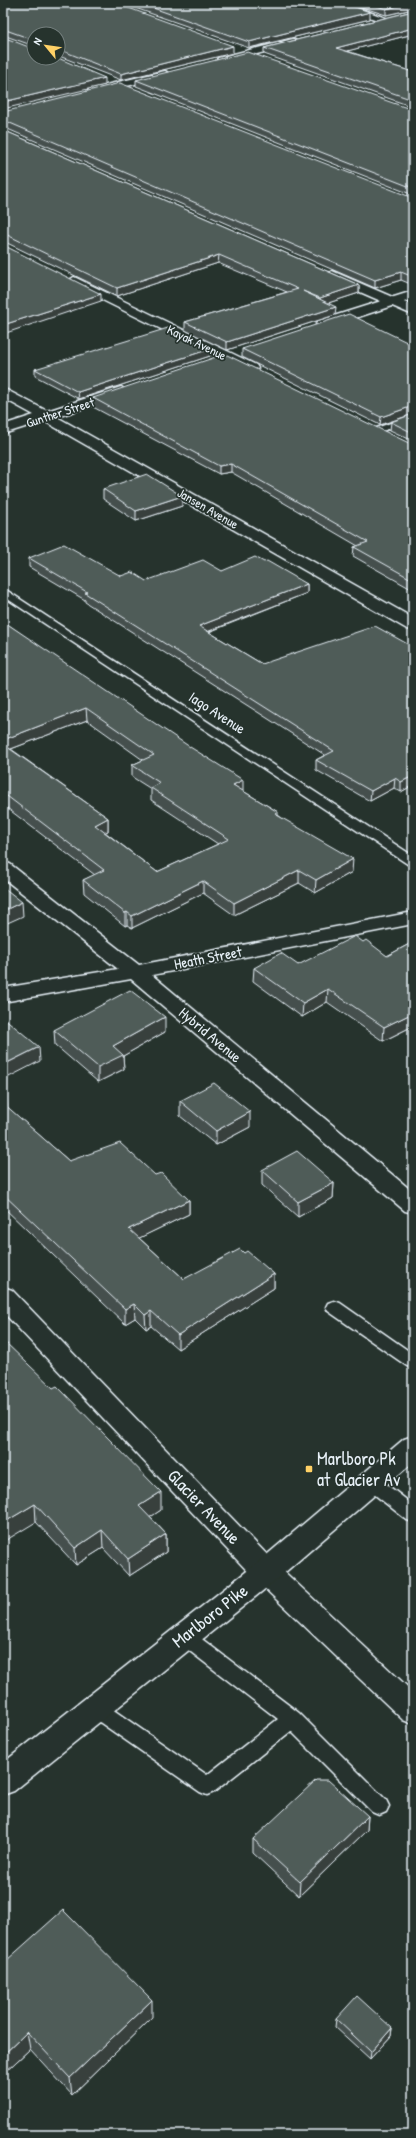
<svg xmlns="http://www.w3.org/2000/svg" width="416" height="2138" font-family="'Patrick Hand',sans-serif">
<rect width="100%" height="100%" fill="#26332d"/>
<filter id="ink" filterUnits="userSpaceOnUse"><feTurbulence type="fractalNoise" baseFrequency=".025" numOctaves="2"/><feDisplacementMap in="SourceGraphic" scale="8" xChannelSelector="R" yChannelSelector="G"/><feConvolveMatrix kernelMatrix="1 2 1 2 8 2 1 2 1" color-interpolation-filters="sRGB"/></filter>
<g filter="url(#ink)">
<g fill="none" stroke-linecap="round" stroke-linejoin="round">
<g stroke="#e8f1f8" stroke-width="3">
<g id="service">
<path d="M413,415V421L376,433L371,430Z"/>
<path d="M3,588L413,856V866L409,865L3,596Z"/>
<path d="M334,1301L340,1303L413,1354V1368L407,1366L328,1311L326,1307L328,1303Z"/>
<path d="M371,1475L377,1477L413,1505V1522L407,1520L365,1487L362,1482L365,1477Z"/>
<path d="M184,1628L190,1630L299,1713L386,1800L389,1806L386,1812L379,1815L372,1812L291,1731L214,1792L207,1795L200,1792L88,1714L86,1708L88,1702L95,1700L102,1702L207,1775L278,1719L178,1642L175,1636L178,1630Z"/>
</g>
</g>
<g stroke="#e8f1f8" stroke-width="3">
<g id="minor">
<path d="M330,3H344L391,20L389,22H383Z"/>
<path d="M293,39L298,42L296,44L222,63L217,60L218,58Z"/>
<path d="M165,71L170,74L169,76L93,94L88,91L89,89Z"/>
<path d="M74,277L256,365L258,368L256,371H246L70,284L68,281Z"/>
<path d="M413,291V299L328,327H318L316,324L318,321Z"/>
<path d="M121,387L128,391L126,394L57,417L413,618V630L407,629L44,421L3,434V425L34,415L3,398V388L47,411Z"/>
<path d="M3,862L10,864L139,965L413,912V924L152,975L413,1192V1213L405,1211L131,979L3,1002V988L118,969L3,878Z"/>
<path d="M3,1287L12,1290L276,1564L413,1692V1724L403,1720L256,1580L3,1312Z"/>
</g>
</g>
<g stroke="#e8f1f8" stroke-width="3">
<path id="tertiary" d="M332,271L413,306V315L328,278L326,275Z"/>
</g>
<g stroke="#e8f1f8" stroke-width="3">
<path id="secondary" d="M413,1436V1462L276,1580L14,1791L3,1795V1763L256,1564L404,1439Z"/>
</g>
<use href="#service" fill="#26332d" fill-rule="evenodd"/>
<use href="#minor" fill="#26332d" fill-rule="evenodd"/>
<use href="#tertiary" fill="#26332d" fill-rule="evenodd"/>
<use href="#secondary" fill="#26332d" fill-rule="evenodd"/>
</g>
<g fill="#454f4d" stroke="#e8f1f8" fill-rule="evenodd">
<path d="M3,3L233,53L121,80L59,56L34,34V46L3,35Z"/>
<path d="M121,3H343L370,19L249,48Z"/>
<path d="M349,3H413V9L386,15Z"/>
<path d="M413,11V34L347,51L413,72V107L264,54V48Z"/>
<path d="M136,80L413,110V195L136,86Z"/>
<path d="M3,112L413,198V285L401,280L375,288L3,127Z"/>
<path d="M3,130L359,285V293L328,303L335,315L227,350L185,330V322L287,292L218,263L117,296L3,241Z"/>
<path d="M242,349L413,414V441L390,430L391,422L380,425L242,357Z"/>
<path d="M210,356L79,399L35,376V369Z"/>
<path d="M93,398L413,445V590L353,556L354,547L358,546L231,472L219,474L93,407Z"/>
<path d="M103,489L182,496V506L136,521L103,499Z"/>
<path d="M29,558L121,576L146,581L222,571L307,584V593L209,632L262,664L413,647V785L401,792L394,788L370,801L316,770V760L325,755L85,602V600L29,567Z"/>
<path d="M3,621L243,791L278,812V815L352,872L315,893L299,883L234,915L203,893L132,928L127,925L125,926L84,893L83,880L95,875L3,805ZM87,720L143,760L132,765V777L151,789V800L218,844L157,872L105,832L108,831V818L11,749Z"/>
<path d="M363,942L387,956L413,942V1026L383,1041L327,1002L302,1017L253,981L254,968L298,965Z"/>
<path d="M54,1030L165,1032L123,1056L124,1069L98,1082L55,1045Z"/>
<path d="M3,1093L7,1107L69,1161L155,1175L189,1200V1214L139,1238L184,1279L244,1253L274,1274V1288L178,1349L151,1326L146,1329L135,1318L125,1324L3,1207Z"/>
<path d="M180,1101L250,1127L216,1145L180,1116Z"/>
<path d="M262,1170L334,1183L333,1198L298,1217L262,1185Z"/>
<path d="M3,1340L161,1510L150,1517L166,1534V1552L129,1576L103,1548L76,1565L36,1522Z"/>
<path d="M368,1816L367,1830L299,1896L253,1853V1839Z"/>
<path d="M3,1956L7,1960L152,2017L72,2095L30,2049L3,2074Z"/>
<path d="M336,2019L392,2028L391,2036L370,2059L335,2027Z"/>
</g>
<g fill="#38403e" stroke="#e8f1f8">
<path d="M410,3H413V9L386,15V9Z"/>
<path d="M370,12V19L249,48V42Z"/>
<path d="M413,28V34L336,54V48Z"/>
<path d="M233,46V53L121,80V74Z"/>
<path d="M105,78V85L3,109V102Z"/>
<path d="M219,255L218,263L117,296V288Z"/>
<path d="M401,272V280L375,288V280Z"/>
<path d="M359,285V293L319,306L320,298Z"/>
<path d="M101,294V301L3,334V325Z"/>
<path d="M336,307L335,315L227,350V342Z"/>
<path d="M210,349V356L79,399L78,392Z"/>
<path d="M413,406V414L380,425L381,417Z"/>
<path d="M231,464V472L219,474V466Z"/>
<path d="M182,496V506L136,521V511Z"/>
<path d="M307,584V593L199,635V626Z"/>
<path d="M86,708L87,720L3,752V740Z"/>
<path d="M413,776V785L401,792V782Z"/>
<path d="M395,778L394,788L370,801L371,791Z"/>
<path d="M243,780V792L233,785Z"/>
<path d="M108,818V831L95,837V825Z"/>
<path d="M353,859L352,872L315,893L316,880Z"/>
<path d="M299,870V883L234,915V903Z"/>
<path d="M203,881V893L132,928V916Z"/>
<path d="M22,902L23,916L3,925V911Z"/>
<path d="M127,912V925L125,926V913Z"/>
<path d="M328,989L327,1002L302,1017L303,1003Z"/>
<path d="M413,1013V1026L383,1041L384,1027Z"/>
<path d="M165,1017V1032L123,1056L124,1069L98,1082V1067L113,1046Z"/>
<path d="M39,1047L40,1061L3,1080V1065Z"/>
<path d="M6,1096L8,1111L3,1113V1098Z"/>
<path d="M250,1112V1127L216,1145V1131Z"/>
<path d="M334,1183L333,1198L298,1217V1202Z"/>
<path d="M189,1200V1214L129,1243V1229Z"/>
<path d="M274,1274V1288L178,1349V1335Z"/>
<path d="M134,1304L135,1318L125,1324V1309Z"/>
<path d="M151,1311V1326L146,1329L145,1315Z"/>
<path d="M161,1492V1510L140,1524L139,1506Z"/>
<path d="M35,1504L36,1522L3,1542V1523Z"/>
<path d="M102,1530L103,1548L76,1565L75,1548Z"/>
<path d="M166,1534V1552L129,1576L128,1559Z"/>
<path d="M368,1816L367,1830L299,1896L300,1882Z"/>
<path d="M152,2000V2017L72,2095L70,2078Z"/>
<path d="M392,2028L391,2036L370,2059L371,2052Z"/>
<path d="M27,2032L30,2049L3,2074V2055Z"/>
</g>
<g fill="#505c59" stroke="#e8f1f8">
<path d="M3,3H115L233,46L121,74L58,49V34H34V40L3,29Z"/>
<path d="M139,3H343L370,12L249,42Z"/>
<path d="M368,3H410L386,9Z"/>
<path d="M413,11V28L336,48L413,72V100L264,48Z"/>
<path d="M3,37L34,49V58H58L105,78L3,102Z"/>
<path d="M248,52L413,110V188L136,80Z"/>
<path d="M120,83L413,198V277L401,272L375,280L3,120V112Z"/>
<path d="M3,130L359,285L320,298L303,291L336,307L227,342L185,322L298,289L219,255L117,288L3,233Z"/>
<path d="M3,245L101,294L3,325Z"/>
<path d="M349,314L413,345V406L381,417L242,349Z"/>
<path d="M168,328L210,349L78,392L35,369Z"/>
<path d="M225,354L413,445V580L354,547L368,542L231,464L219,466L93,398Z"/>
<path d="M413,414V433L391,422Z"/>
<path d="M147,474L182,496L136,511L103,489Z"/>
<path d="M64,544L121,576L132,572L146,581L203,560L222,571L255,557L264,562L267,561L307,584L199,626L262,664L375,626L413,647V776L401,782L395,778L371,791L316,760L334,751L85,593L87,592L29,558Z"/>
<path d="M3,621L190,747L243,780L233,785L278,812L275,814L353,859L316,880L299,870L234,903L203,881L132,916L127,912L125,913L83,880L104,870L3,793V744L108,818L95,825L157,872L229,839L151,788L160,783L132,765L154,755L86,708L3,740Z"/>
<path d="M3,887L22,902L3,911Z"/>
<path d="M355,936L363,942L366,940L387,956L413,942V1013L384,1027L328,989L303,1003L254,968L281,953L298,965Z"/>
<path d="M130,990L165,1017L113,1046L123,1055L98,1067L54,1030Z"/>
<path d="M3,1017L39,1047L3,1065Z"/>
<path d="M214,1083L250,1112L216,1131L180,1101Z"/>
<path d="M3,1093L6,1096L3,1098Z"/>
<path d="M3,1103L69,1161L120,1143L155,1175L161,1173L189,1200L129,1229L184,1279L240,1249L244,1253L247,1251L274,1274L178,1335L151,1311L145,1315L134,1304L125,1309L3,1194Z"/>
<path d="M297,1151L334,1183L298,1202L262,1170Z"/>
<path d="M3,1340L53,1388L57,1386L161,1492L139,1506L166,1534L128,1559L102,1530L75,1548L35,1504L3,1523Z"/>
<path d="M316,1780H328L368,1816L300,1882L253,1839Z"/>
<path d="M63,1910L152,2000L70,2078L27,2032L3,2055V1956L7,1960Z"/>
<path d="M357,1996L392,2028L371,2052L336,2019Z"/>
</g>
</g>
<rect fill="#ffd166" stroke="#26332d" stroke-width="1.5" x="305" y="1465" width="8" height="8" rx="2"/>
<g text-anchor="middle" stroke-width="3.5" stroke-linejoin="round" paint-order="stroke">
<g font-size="13" fill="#e8f1f8" stroke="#26332d">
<text transform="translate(197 342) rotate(26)" y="5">Kayak Avenue</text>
<text transform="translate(60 412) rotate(-18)" y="5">Gunther Street</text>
<text transform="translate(208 508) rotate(30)" y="5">Jansen Avenue</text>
</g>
<g font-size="15" fill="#e8f1f8" stroke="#26332d">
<text transform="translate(217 713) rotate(33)" y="5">Iago Avenue</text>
<text transform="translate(208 958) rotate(-11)" y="5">Heath Street</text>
<text transform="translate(210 1035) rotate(40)" y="5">Hybrid Avenue</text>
</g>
<g font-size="18" fill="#e8f1f8" stroke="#26332d" text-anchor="start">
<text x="317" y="1465">Marlboro Pk<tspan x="317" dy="21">at Glacier Av</tspan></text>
</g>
<g font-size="18" fill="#e8f1f8" stroke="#26332d">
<text transform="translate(204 1507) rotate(46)" y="6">Glacier Avenue</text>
<text transform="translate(210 1616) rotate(-38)" y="6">Marlboro Pike</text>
</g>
</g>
<rect width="416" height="2138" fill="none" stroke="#26332d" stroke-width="16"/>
<rect x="8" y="8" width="400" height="2122" fill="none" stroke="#e8f1f8" stroke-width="1.5" filter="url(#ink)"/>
<g transform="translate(46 46) rotate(299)"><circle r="19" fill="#26332d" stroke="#747f7e"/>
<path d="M0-3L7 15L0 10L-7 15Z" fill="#ffd166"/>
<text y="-6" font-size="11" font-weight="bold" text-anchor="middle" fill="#e8f1f8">N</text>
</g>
</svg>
